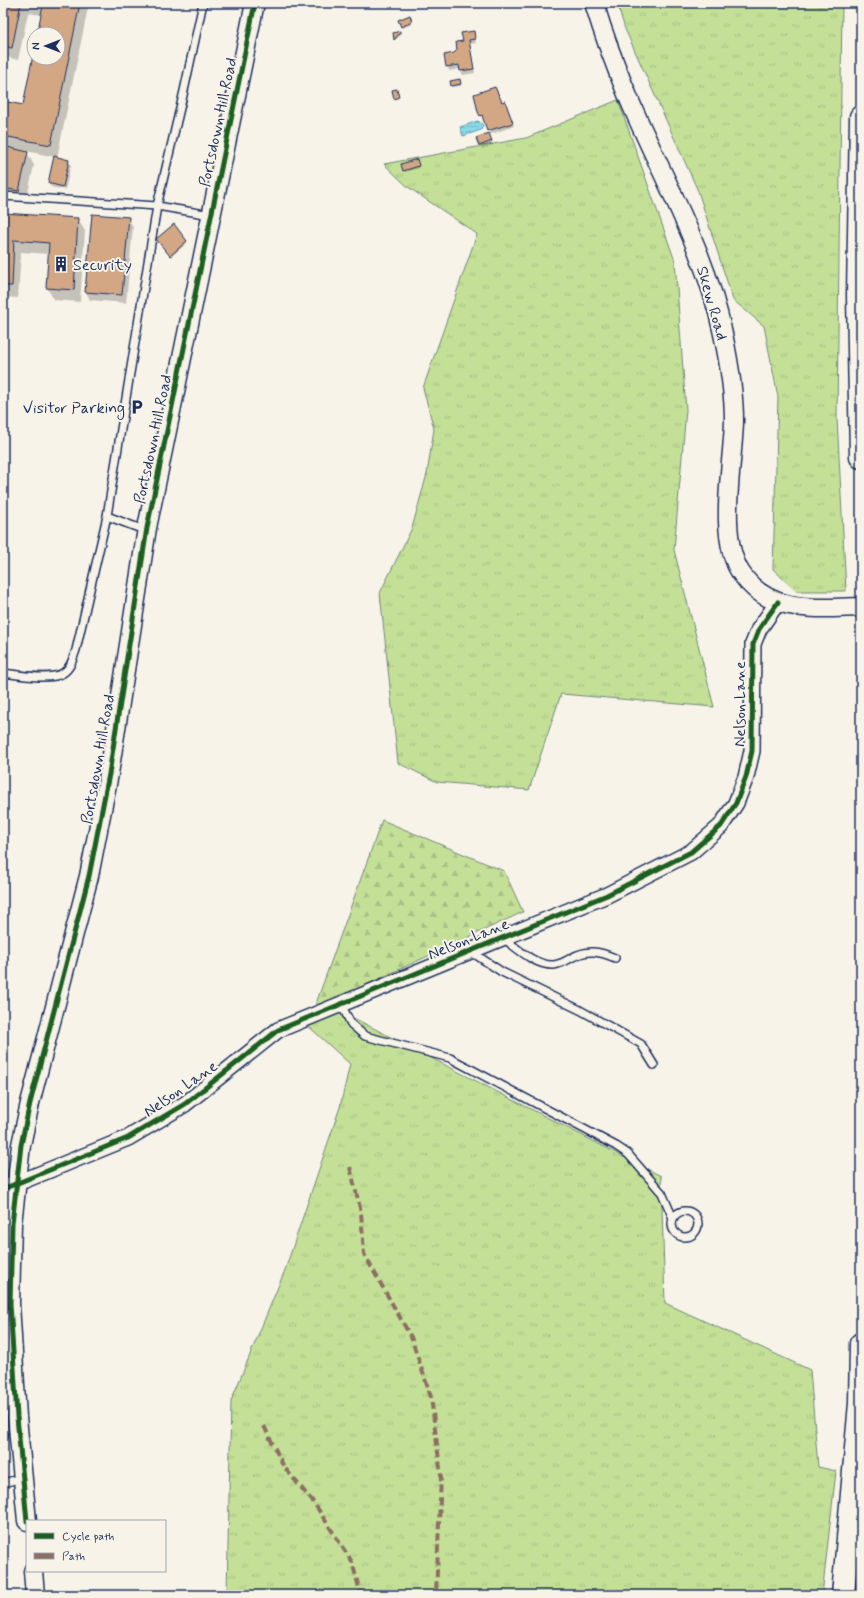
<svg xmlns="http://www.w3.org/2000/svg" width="864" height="1598" font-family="Mynerve,sans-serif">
<defs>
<pattern id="grass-tufts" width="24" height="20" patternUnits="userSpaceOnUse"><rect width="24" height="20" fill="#c4e097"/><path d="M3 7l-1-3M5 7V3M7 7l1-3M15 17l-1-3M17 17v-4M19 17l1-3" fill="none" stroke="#a8c085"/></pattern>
<pattern id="forest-firs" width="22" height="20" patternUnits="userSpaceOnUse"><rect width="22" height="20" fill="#c4e097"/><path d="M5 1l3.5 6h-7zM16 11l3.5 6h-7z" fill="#a8c085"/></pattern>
<pattern id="water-rules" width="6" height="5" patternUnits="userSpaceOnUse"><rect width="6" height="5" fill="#8adae6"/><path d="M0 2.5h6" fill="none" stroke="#76bbc8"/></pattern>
</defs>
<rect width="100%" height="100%" fill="#f7f3e8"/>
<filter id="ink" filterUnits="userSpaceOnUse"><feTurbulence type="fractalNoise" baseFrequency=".025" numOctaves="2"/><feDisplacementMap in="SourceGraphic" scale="8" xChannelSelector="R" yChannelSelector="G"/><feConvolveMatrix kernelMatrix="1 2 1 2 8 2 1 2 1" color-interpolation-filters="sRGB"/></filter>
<g filter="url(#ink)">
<g fill="url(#grass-tufts)" stroke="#70887a">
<path d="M617,3H842L837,418L846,591H796L773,569L778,397L764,326L733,300L698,191L625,29Z"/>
<path d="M618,100L675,261L686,410L674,550L714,707L561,694L529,790L437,782L398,763L380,593L412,528L427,474L434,429L423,388L477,234L408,187L384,164L526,138Z"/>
<path d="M340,1011L661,1176L665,1303L810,1370L818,1467L836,1471L822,1595H227L231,1401L285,1270L340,1107L350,1064L306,1024Z"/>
</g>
<path fill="url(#forest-firs)" stroke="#70887a" d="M382,820L504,871L523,912L314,1009Z"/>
<path fill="url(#water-rules)" stroke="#5e96b0" d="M478,121L483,125L481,130L463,136L460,127Z"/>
<g fill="#0003">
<path d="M3,3H89L57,158L69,161L71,165L65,190L51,187L49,183L55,157L26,151L34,165L26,202L3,198V102L24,106L34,55V58H58V34H38L42,15L28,13L18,60L3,56Z"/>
<path d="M409,17L412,24L403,28L399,21Z"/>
<path d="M400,32L401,35L395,40L394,34Z"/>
<path d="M473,32L476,43L470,44L475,73L463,75L460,69L449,71L445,56L454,54Z"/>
<path d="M460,81L461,86L453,87L452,86Z"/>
<path d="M497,92L502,103L506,106L514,126L489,135L493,145L482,149L478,138L490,134L484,119L479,112Z"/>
<path d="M417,161L419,168L405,172L404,171Z"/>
<path d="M3,214L78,219L85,231L80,302L54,300L47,288L49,254L21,252L18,298L3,297Z"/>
<path d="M128,218L133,227L126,303L90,300L86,292Z"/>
<path d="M174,226L187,243L171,257L158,241Z"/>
</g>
<g fill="#d3a784" stroke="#1b2f5e">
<path d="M3,3H21L12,48L3,46Z"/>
<path d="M32,3H80L51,145L3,136V101L23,105L34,50V58H58V34H37L43,5Z"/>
<path d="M410,15L412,22L401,27L398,20Z"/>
<path d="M400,31V33L394,40L393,33Z"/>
<path d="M474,31L475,39L469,40L474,69L460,71L459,65L446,67L444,55L454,53L457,50L456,42L463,41L461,33Z"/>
<path d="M460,79L461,84L451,86L450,81Z"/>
<path d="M495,87L502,102L505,101L513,123L487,131L482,115L480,116L478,112L474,94Z"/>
<path d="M397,89L399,97L394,99L392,90Z"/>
<path d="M489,133L492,141L479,146L476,138Z"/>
<path d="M3,146L28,152L19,191L3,188Z"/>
<path d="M54,156L69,160L63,187L48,183Z"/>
<path d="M417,159L419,166L403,171L401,164Z"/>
<path d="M3,213L78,218L74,290L46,288L49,243L14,240L12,286H3Z"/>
<path d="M92,214L129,217L122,295L85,292Z"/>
<path d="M174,224L187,241L170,256L156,239Z"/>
</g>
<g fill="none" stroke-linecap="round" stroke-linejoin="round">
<g stroke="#1b2f5e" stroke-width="10">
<g id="service">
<path d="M3,196L157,206L211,215"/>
<path d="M146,528L136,527L107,516L157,206L184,91L203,3"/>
<path d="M3,673C18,675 51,681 63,673C71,668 73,658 76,650L107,516"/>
<path d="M503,938C517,948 535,966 554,965C561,964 566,961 571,958C587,949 599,951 615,958"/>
<path d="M470,951L502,972L580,1010L641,1044L654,1065"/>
<path d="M341,1004L351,1024L365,1036L450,1058L616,1146L628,1154L662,1193L673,1218"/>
<circle cx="685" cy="1224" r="13"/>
<path d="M3,1483L22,1478"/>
<path d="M3,1589L4,1595"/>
</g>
</g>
<g stroke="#1b2f5e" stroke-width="18">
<path id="minor" d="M3,1189L128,1138L185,1104L278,1030L607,895L691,852L721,826L736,803L746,777L752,751L753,644L759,629L778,602"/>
</g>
<g stroke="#1b2f5e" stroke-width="21">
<g id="tertiary">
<path d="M594,3C604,36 616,68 629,99C662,177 706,251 723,334C729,362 734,393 734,421C733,465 717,537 741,573C769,615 817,608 861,607"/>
<path d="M27,1521L17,1417L10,1304L12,1224L21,1145L30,1103L89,876L109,774L147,528L255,3"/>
<path d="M33,1571L35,1595"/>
</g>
</g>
<g stroke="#1b2f5e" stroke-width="25">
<g id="motorway">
<path d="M861,117L858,295L861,457"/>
<path d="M843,1595L860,1403L861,1344"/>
</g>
</g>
<use href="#service" stroke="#f7f3e8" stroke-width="7"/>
<use href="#minor" stroke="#f7f3e8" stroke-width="15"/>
<use href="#tertiary" stroke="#f7f3e8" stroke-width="18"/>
<use href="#motorway" stroke="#f7f3e8" stroke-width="22"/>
<g stroke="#8d6e63" stroke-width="4" stroke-dasharray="8 4" stroke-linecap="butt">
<path d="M350,1167L361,1212L364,1254L411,1337L431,1397L441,1476L436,1595"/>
<path d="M264,1426L284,1467L314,1503L352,1562L361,1595"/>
</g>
<g stroke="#f7f3e8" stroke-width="8">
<g id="cycleway">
<path d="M3,1189L128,1138L185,1104L278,1030L607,895L691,852L721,826L736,803L746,777L752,751L753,644L759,629L778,602"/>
<path d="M27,1521L17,1417L10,1304L12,1224L21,1145L30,1103L89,876L109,774L147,528L255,3"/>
</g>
</g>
<use href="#cycleway" stroke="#1b5e20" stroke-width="5"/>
</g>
</g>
<defs>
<g id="building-bare" transform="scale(1.2)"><path d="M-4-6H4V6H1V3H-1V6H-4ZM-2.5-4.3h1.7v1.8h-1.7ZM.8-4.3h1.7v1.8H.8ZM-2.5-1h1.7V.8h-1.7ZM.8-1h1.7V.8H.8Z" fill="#1b2f5e" stroke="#f7f3e8" stroke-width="2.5" paint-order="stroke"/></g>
<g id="parking-bare" transform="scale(1.2)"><path d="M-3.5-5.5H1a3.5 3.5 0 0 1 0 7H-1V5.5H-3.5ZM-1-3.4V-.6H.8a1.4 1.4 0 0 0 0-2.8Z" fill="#1b2f5e" stroke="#f7f3e8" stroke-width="2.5" paint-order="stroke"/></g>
</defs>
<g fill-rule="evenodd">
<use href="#building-bare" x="61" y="264"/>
<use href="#parking-bare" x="137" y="407"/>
</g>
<g text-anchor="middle" stroke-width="4" stroke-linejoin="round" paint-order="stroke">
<g font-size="16" fill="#1b2f5e" stroke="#f7f3e8">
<text transform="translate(217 122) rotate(-78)" y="6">Portsdown Hill Road</text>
<text transform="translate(713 303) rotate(74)" y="6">Skew Road</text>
<text transform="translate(152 439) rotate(-78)" y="6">Portsdown Hill Road</text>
<text transform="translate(739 704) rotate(-90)" y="6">Nelson Lane</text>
<text transform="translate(97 759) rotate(-80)" y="6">Portsdown Hill Road</text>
<text transform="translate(468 938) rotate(-22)" y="6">Nelson Lane</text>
<text transform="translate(180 1088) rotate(-35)" y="6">Nelson Lane</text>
</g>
<g font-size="16" fill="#1b2f5e" stroke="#f7f3e8" text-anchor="start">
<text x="73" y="270">Security</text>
<text x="125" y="413" text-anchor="end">Visitor Parking</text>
</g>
</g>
<rect width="864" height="1598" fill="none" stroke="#f7f3e8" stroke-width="16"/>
<rect x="8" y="8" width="848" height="1582" fill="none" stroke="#1b2f5e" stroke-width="1.5" filter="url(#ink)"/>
<rect x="26" y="1520" width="140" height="52" fill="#f7f3e8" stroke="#9fa5b1"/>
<rect x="34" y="1533" width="20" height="6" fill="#1b5e20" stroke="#9fa5b1"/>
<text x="62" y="1540" font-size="12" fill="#1b2f5e">Cycle path</text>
<rect x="34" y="1553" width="20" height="6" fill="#8d6e63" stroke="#9fa5b1"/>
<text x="62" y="1560" font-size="12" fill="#1b2f5e">Path</text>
<g transform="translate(46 46) rotate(270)"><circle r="19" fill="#f7f3e8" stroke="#9fa5b1"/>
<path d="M0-3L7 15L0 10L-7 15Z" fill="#1b2f5e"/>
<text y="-6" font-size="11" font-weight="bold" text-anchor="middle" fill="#1b2f5e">N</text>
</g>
</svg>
